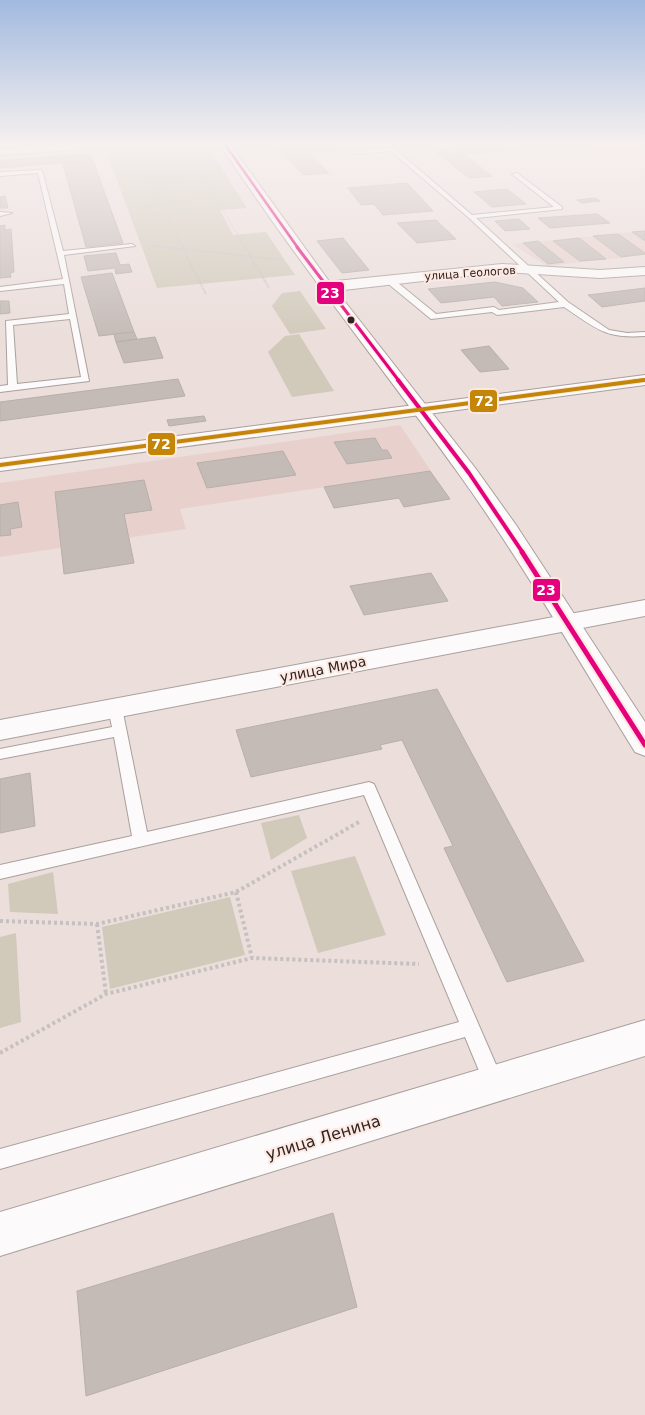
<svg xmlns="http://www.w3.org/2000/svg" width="645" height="1415" font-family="'DejaVu Sans',sans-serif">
<rect width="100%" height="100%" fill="#ebdedb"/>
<g fill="#e8d1cc">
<path d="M582,143H645V156H605Z"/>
<path d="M645,231V255L547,266L512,244Z"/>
<path d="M400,425L431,471L180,509L186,529L0,557V483Z"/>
</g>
<g fill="#d1cabb">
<path d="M184,143H206L247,208L220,210L233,235L266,232L295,275L157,288L105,148Z"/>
<path d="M300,291L326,329L290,334L272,306L282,293Z"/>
<path d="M299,334L334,391L292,397L268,352L285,336Z"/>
<path d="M299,815L307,838L271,860L261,823Z"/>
<path d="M355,856L386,935L318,953L291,871Z"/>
<path d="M53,872L58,914L10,912L8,884Z"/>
<path d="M230,897L245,955L110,989L102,927Z"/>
<path d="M16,933L21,1022L0,1028V937Z"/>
</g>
<g fill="#c4bbb7" stroke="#b7afab">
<path d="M323,143H343L350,149L308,152L329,173L304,175L277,147Z"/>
<path d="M503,143H569L573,145L463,154L453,147Z"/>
<path d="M455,148L463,154L492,176L469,178L434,150Z"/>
<path d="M91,154L93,161L32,165L31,158Z"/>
<path d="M31,158L32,165L0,168V161Z"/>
<path d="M93,161L123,243L86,247L63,164Z"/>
<path d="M407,183L433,211L383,215L374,204L361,205L348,188Z"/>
<path d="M507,189L526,204L492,207L474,192Z"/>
<path d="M5,196L8,208H0V197Z"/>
<path d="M595,198L600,201L582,203L577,200Z"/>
<path d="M597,214L610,223L550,228L538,218Z"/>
<path d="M519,219L530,229L505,231L495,221Z"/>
<path d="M436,220L456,239L417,243L397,223Z"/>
<path d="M5,225V230L11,229L14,272L10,273L11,277L0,278V226Z"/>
<path d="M645,231V241L632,232Z"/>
<path d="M618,234L645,253V254L621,257L593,236Z"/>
<path d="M343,238L369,270L342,273L317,241Z"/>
<path d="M579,238L606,259L580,261L553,241Z"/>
<path d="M538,241L564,262L548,264L523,243Z"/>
<path d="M116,253L120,265L129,264L132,272L116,274L115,268L88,271L84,256Z"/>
<path d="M112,273L134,332L99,336L81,277Z"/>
<path d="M495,282L523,288L538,302L502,306L494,297L441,303L428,289Z"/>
<path d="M645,288V301L602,307L588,295Z"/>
<path d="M0,301H9L10,313L0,314Z"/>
<path d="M134,332L137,339L116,342L114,334Z"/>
<path d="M155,337L163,358L124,363L116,342Z"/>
<path d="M489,346L509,369L480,372L461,350Z"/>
<path d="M178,379L185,396L0,421V402Z"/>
<path d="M204,416L206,421L169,426L167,420Z"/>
<path d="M375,438L382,450H387L392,458L347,464L334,442Z"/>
<path d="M283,451L296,475L207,488L197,463Z"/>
<path d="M430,471L450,499L404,507L399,498L334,508L324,487Z"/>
<path d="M144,480L152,510L124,514L134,563L64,574L55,492Z"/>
<path d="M18,502L22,527L10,529L11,535L0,536V505Z"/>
<path d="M431,573L448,601L364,615L350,586Z"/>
<path d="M437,689L584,961L507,982L444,848L453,846L402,740L380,745L382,749L251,777L236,730Z"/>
<path d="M30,773L35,826L0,833V779Z"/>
<path d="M333,1213L357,1307L86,1396L77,1291Z"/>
</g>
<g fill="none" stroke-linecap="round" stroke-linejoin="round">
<g stroke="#a9a09d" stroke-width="2">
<g id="service">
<path d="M382,143H388L472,215L554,207L512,174L517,173L562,207V209L476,218L568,302L609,330L627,333L645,332V336C604,339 596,328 564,307L497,315L492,312L431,319L386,282V278H392L436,314L494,307L499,310L559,302L469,218L391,151L355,154L352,152L387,148Z"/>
<path d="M42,170L63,251L132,244L135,246L64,255L89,381L0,392V386L8,385L6,321L69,314L64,284L0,291V287L63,279L38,173L0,176V172ZM70,319L81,377L17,384L13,325Z"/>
<path d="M0,212L12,213L0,216Z"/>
<path d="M115,703L122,708L147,832L369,782L374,784L504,1083L501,1090L494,1093L487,1090L465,1037L0,1169V1149L459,1022L364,795L0,879V865L132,836L114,737L0,759V749L112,727L108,708Z"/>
</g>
</g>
<g stroke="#a9a09d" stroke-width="3">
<path id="pedestrian" d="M23,143H52C46,147 29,147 23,143Z"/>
</g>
<g stroke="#a9a09d" stroke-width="2">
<path id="minor" d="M502,264L600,270L645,267V275L600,278L502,272L326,292L318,287L326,282Z"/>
</g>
<g stroke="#a9a09d" stroke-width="2">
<g id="tertiary">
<path d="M83,143H134L129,146L0,155V149Z"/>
<path d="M645,375V385L0,471V459Z"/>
<path d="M645,600V616L0,740V720Z"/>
<path d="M645,1020V1056L0,1256V1212Z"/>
</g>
</g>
<g stroke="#a9a09d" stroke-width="2">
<path id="secondary" d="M219,143H229L331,284L476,469L516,525L645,722V756L635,752C578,660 524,565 461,477C381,365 294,258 219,143Z"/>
</g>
<g stroke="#c6c1c1" stroke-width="1" stroke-dasharray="1 1" stroke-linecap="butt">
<path d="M148,146L181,144L200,170L245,248"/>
<path d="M184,147L207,145"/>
<path d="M137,156L183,248"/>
<path d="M149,176L167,180L169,184"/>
<path d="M155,189L186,178L200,170"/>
<path d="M216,198L162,203L142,208L140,211L157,215L222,209"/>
<path d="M148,245L173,248"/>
</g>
<g stroke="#c6c1c1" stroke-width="2" stroke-dasharray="1 1" stroke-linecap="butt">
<path d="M162,247L283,260"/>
<path d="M182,247L206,294"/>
<path d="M245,247L269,288"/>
</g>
<g stroke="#c6c1c1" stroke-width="4" stroke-dasharray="3 3" stroke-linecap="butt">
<path d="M236,892L252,958"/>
<path d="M0,921L97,924L236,892L359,822"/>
<path d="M97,924L106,994"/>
<path d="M0,1053L106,994L252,958L419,964"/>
</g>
<use href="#service" fill="#fcfafa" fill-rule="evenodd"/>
<use href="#pedestrian" fill="#fcfafa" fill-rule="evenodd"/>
<use href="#minor" fill="#fcfafa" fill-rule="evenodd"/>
<use href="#tertiary" fill="#fcfafa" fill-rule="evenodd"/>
<use href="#secondary" fill="#fcfafa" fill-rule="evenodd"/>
<g stroke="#fee8e2" stroke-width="4.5">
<path id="bus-1-far3" d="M224,143L298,248"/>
</g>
<g stroke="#fee8e2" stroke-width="5">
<path id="bus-1-far2" d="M297,247L399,381"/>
</g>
<g stroke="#fee8e2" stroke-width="6">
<path id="bus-1-far1" d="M398,380L469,473L523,553"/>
</g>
<g stroke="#fee8e2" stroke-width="9">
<path id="bus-1" d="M522,552L645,745"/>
</g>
<g stroke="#fee8e2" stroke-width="5">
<path id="bus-2-far1" d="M634,381L645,380"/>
</g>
<g stroke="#fee8e2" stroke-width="6">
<path id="bus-2" d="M0,465L644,380"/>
</g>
<use href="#bus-1-far3" stroke="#e5007d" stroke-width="2.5"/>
<use href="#bus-1-far2" stroke="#e5007d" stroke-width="3"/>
<use href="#bus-1-far1" stroke="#e5007d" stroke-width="4"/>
<use href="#bus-1" stroke="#e5007d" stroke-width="5"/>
<use href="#bus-2-far1" stroke="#c48608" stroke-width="3"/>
<use href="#bus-2" stroke="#c48608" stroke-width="4"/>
</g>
<linearGradient id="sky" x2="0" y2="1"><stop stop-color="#a2badf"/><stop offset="0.42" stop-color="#f6f0ef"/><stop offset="1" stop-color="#f6f0ef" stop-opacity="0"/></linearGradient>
<rect width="645" height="341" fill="url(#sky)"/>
<circle fill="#2c2422" stroke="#fee8e2" stroke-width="2" cx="351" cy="320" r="4.5"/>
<g text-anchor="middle" stroke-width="4" stroke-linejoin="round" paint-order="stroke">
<g font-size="11" fill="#2c2422" stroke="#fee8e2">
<text transform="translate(470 273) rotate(-4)" y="4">улица Геологов</text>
</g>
<g font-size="14" fill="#2c2422" stroke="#fee8e2">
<text transform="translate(323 669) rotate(-11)" y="5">улица Мира</text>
</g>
<g font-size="16" fill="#2c2422" stroke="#fee8e2">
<text transform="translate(323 1137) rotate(-17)" y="6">улица Ленина</text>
</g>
</g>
<g stroke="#fee8e2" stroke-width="2">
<rect x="316" y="281" width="29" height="24" rx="5" fill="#e5007d"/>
<rect x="469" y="389" width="29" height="24" rx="5" fill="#c48608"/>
<rect x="147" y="432" width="29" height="24" rx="5" fill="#c48608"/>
<rect x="532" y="578" width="29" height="24" rx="5" fill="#e5007d"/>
</g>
<g font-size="14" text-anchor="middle" font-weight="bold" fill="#fff">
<text x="330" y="298">23</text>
<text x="484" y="406">72</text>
<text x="161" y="449">72</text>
<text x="546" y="595">23</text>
</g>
</svg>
